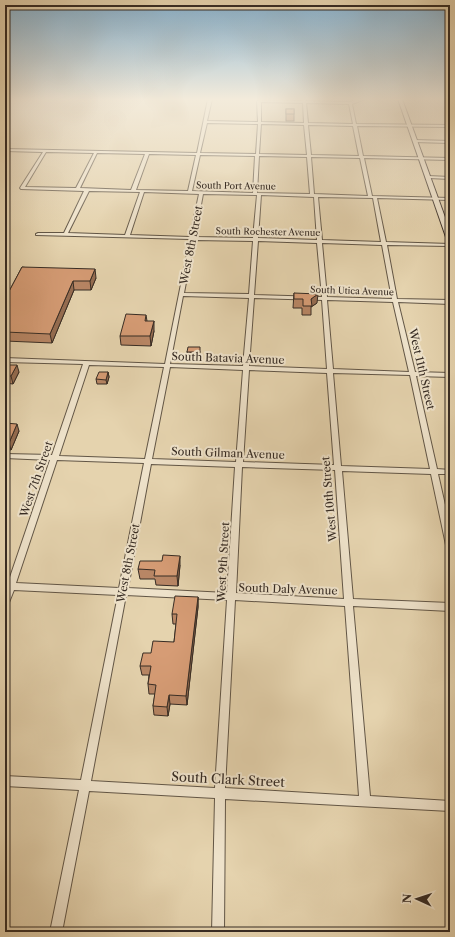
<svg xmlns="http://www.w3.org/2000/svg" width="455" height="937" font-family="'Libre Caslon Text',serif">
<rect width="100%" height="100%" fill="#e5d3ae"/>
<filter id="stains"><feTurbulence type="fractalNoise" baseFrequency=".005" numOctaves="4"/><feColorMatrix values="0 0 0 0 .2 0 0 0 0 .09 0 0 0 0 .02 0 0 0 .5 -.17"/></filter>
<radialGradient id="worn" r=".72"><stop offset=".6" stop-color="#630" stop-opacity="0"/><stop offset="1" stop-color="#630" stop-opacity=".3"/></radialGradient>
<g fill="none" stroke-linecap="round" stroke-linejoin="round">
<g stroke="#625646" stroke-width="2">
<g id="street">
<path d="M208,99H212L207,121L258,122L257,101L259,100L303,101L302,99H306V101L350,102L359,99H365L352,104L356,124L450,125V127L357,126L363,156L450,158V160L364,158L372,196L450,198V200L377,198L386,242L450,244V246L387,245L397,299L450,300V304L398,302L415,372L450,373V377L416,376L437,469L450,470V474H438L450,527V548L447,547L446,545L431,474L342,471L353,599L450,603V611L353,606L370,796L450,801V811L225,799L224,932H212L215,798L89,791L62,932H50L79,790L5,786V776L81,780L118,595L14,590L8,605L5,606V583H8L50,460L5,458V454L52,455L83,364L5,362V358L165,364L190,239L36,235V234L38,233H64L84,191L21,189L20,188L43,152L5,151V149L197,153ZM261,102L303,103L304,123L261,122ZM306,103L349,104L353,124L308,123ZM207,123L258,124L256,154L200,153ZM261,124L304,125L307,155L259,154ZM308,125L353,126L359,156L311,155ZM46,152L94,153L76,188L25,187ZM97,153L145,154L131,190L80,188ZM149,154L196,155L188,191L136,190ZM200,155L255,156L253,193L192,191ZM259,156L307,157L310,194L257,193ZM311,157L360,158L368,196L314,194ZM89,191L140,192L125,235L68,233ZM144,192L199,194L190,237L130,235ZM203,194L257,195L253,238L195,237ZM261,195L314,197L317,240L258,238ZM318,197L373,198L381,242L322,240ZM194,240L253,241L249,294L184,293ZM258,241L317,243L322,297L254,295ZM322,243L382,245L392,299L327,297ZM183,296L249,298L243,366L170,364ZM254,298L322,300L327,369L249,366ZM327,300L393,302L409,372L333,369ZM89,365L164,367L145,459L59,456ZM170,367L243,370L236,462L152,459ZM249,370L327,373L334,465L243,462ZM333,373L410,375L430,469L341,466ZM57,460L144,463L119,588L16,583ZM151,464L235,467L227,593L128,588ZM242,467L335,470L344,599L236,593ZM126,595L227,600L215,788L91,781ZM235,600L345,606L359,796L225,788Z"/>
<path d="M444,99H447L450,106V110L448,109Z"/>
<path d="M415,140L450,141V143L414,142L413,141Z"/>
<path d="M428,176L450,177V179L429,178H428Z"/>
</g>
</g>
<g stroke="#372c24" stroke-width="2">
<path id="secondary" d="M398,99H402L450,231V242L447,240Z"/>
</g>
<use href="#street" fill="#eee2ca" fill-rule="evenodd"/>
<use href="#secondary" fill="#eee2ca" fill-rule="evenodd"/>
<g stroke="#372c24" stroke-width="2">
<path id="rail" d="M5,119L8,99"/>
</g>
<use href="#rail" stroke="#eee2ca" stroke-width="1" stroke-dasharray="3" stroke-linecap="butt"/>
</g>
<g fill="#b88665" stroke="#372c24">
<rect x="286" y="109" width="8" height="12"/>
<path d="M22,267L96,278L91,290H74L52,343L5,341V299Z"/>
<path d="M294,293L317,303L311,307V315H302V308H293Z"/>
<path d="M146,315L147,321L154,331L151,346L121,345L120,336Z"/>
<rect x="187" y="352" width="13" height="5"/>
<path d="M5,366L19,372L13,384L5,383Z"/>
<path d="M108,372L109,377L107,384H97L96,379Z"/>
<path d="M5,423L19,431L11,450H5Z"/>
<path d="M180,565L178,586L156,585L155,579H140L138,569Z"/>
<path d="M198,597V607L187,705L170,704L168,716L154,715L153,706L155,694H149L148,684L149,675H142L140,666L174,642L176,624H173L172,614Z"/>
</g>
<g fill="#966d52" stroke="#372c24">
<path d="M95,269L96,278L91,290L90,281Z"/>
<path d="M73,281L74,290L52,343L50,334Z"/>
<path d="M318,294L317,303L311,307V299Z"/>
<path d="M154,321V331L151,346L150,336Z"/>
<path d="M17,365L19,372L13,384L11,376Z"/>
<path d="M108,372L109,377L107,384L106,380Z"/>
<path d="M17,424L19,431L11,450L9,443Z"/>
<path d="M180,556V565L178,586L177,576Z"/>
<path d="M198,597V607L187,705L186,696Z"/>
<path d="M169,695L170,704L168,716L167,707Z"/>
</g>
<g fill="#d69c75" stroke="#372c24">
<rect x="286" y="109" width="8" height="5"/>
<path d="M22,267L95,269L90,281H73L50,334L5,332V299Z"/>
<path d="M294,293L318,294L311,299L312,306H303V299H294Z"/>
<path d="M126,314L146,315L145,321H154L150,336H120Z"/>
<path d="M188,347H200V352H187Z"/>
<path d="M6,365H17L11,376H5V366Z"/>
<path d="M99,372H108L106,380L96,379Z"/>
<path d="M5,423L17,424L9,443H5Z"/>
<path d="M163,555L180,556L177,576H154L155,570L138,569L140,561H162Z"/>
<path d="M175,596L198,597L186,696L169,695L167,707L153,706L156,685L148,684L151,666H140L143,653H151L153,641L174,642L177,614H172Z"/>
</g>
<linearGradient id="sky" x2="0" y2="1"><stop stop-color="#88b5d4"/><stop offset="0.43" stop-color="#f3ebdb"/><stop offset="1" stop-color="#f3ebdb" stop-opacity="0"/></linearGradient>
<rect width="455" height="231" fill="url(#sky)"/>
<g text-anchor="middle" stroke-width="4" stroke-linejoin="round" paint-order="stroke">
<g font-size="9" fill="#372c24" stroke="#eee2ca">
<text transform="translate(236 186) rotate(1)" y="3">South Port Avenue</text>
<text transform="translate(268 232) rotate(1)" y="3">South Rochester Avenue</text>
<text transform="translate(352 291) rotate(2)" y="3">South Utica Avenue</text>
</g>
<g font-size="11" fill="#372c24" stroke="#eee2ca">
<text transform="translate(191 245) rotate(-79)" y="4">West 8th Street</text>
<text transform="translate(228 358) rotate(2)" y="4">South Batavia Avenue</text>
<text transform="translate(422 369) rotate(77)" y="4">West 11th Street</text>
<text transform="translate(228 453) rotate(2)" y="4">South Gilman Avenue</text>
<text transform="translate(36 479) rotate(-71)" y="4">West 7th Street</text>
<text transform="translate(329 499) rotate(-95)" y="4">West 10th Street</text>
<text transform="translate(223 562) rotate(-87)" y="4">West 9th Street</text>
<text transform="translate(128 563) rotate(-79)" y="4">West 8th Street</text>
<text transform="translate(288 589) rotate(2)" y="4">South Daly Avenue</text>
</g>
<g font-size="13" fill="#372c24" stroke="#eee2ca">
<text transform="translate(228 779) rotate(3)" y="5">South Clark Street</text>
</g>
</g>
<rect width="455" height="937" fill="none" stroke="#e5d3ae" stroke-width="20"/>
<rect x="6" y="6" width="443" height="925" fill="none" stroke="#372c24" stroke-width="2"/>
<rect x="10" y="10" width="435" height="917" fill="none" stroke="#372c24"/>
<g transform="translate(417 899) rotate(273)" stroke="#eee2ca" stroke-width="3" paint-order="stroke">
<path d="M0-3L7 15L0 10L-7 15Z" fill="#372c24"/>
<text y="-6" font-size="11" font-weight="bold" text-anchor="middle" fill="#372c24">N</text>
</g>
<rect width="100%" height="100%" filter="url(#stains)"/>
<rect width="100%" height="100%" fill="url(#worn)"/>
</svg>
